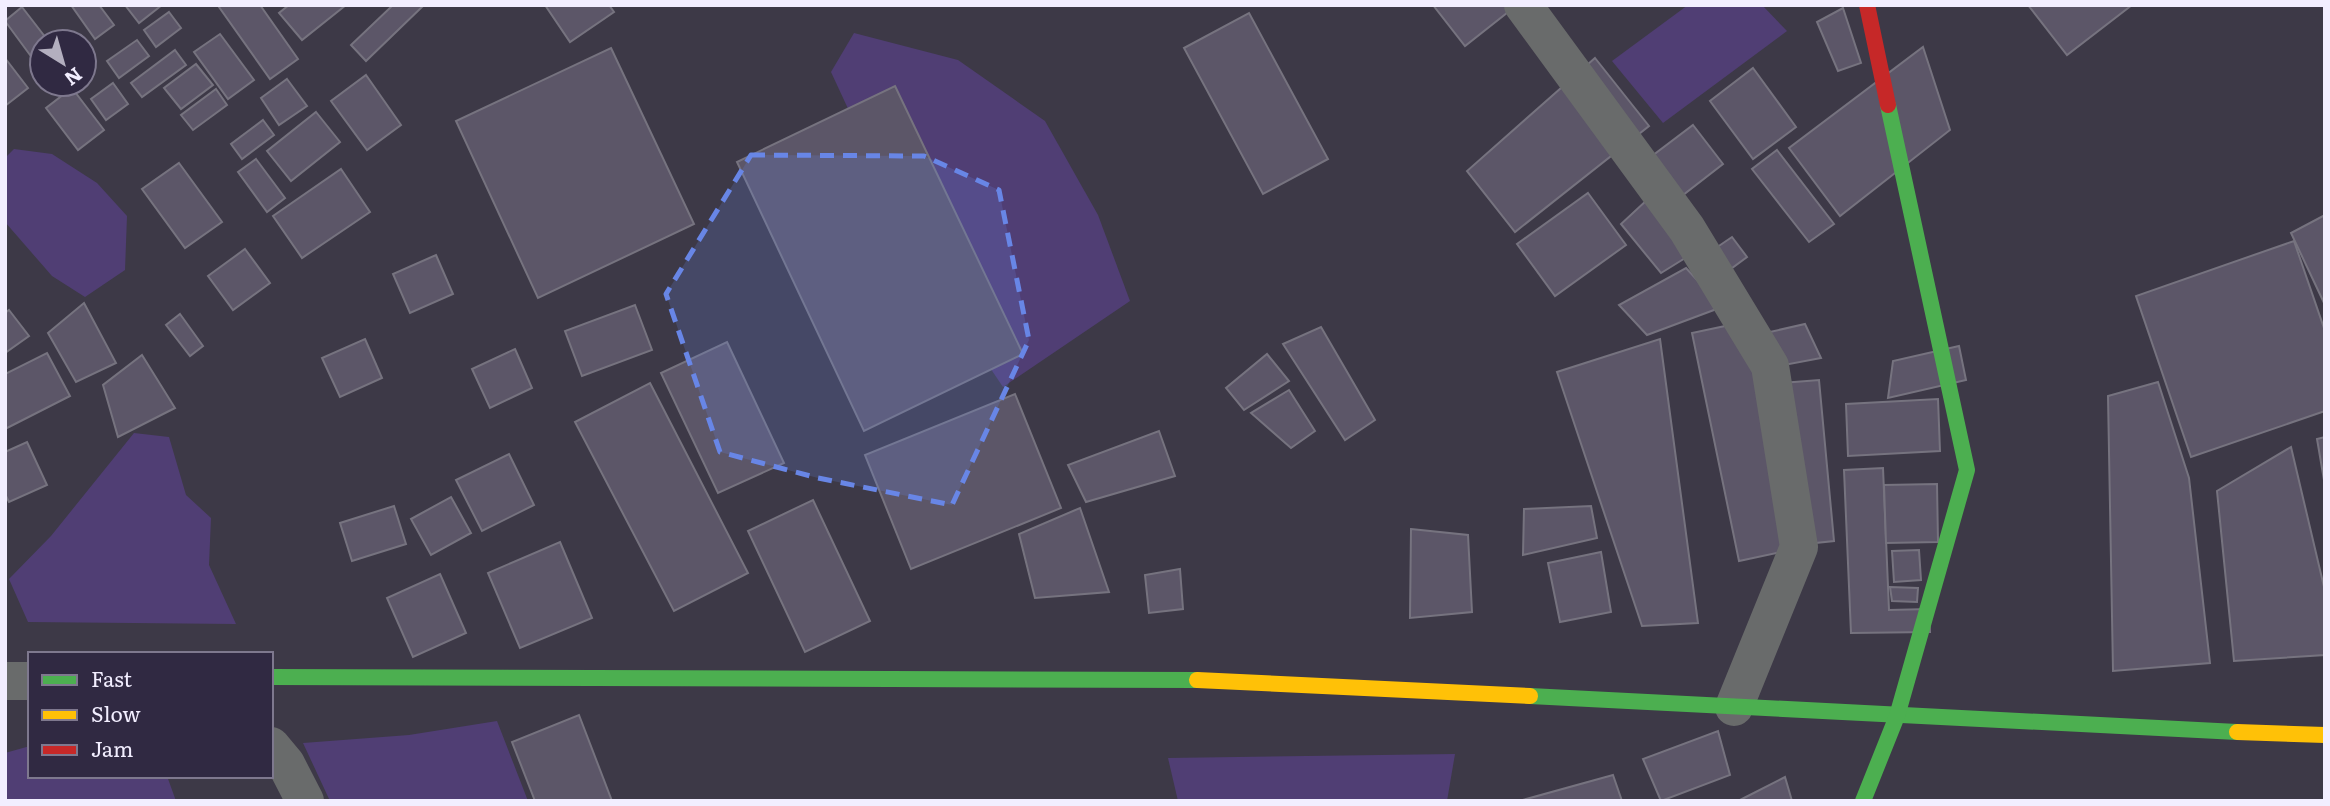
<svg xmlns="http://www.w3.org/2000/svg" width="2330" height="806" font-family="Literata,serif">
<rect width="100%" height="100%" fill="#3d3947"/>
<g fill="#503e74">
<path d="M1688,5H1762L1787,31L1663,123L1612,61Z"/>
<path d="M854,33L958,60L1045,121L1098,215L1130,301L1003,387C935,288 881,181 831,72Z"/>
<path d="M14,149L52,154L97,183L127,216L125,270L85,297L52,276L5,222V158Z"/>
<path d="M134,433L169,437L186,495L211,518L209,565L236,624L28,622L9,579L51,536Z"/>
<path d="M497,721L528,801H330L303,743L409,735Z"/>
<path d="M30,746V776H167L176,801H5V753Z"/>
<path d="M1455,754L1447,801H1178L1168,758Z"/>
</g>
<g fill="#5c5668" stroke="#76737f" stroke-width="2">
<path d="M71,5H99L114,25L95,39Z"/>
<path d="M125,5H162L139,23Z"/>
<path d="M222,5H260L298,59L270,79L219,7Z"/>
<path d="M289,5H346L302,40L279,13Z"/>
<path d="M393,5H424L366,61L351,45Z"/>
<path d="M545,5H609L614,12L570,42Z"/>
<path d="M1433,5H1517L1465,46Z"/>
<path d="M2028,5H2132L2067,55Z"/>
<path d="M22,7L49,42H42V47L30,55L5,21Z"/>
<path d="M1843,8L1861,63L1838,71L1817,22Z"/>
<path d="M169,12L181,28L156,47L144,30Z"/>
<path d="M1249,13L1328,159L1263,194L1184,48Z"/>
<path d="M220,34L254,80L228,99L194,52Z"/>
<path d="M137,40L149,56L119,78L107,61Z"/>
<path d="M1923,47L1950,130L1840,216L1789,148Z"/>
<path d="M611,48L694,224L538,298L456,121Z"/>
<path d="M175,50L186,65L142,97L131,83Z"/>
<path d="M5,58L28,88L5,106Z"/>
<path d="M1595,58L1649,126L1515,232L1467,171Z"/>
<path d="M196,64L213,85L181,109L164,88Z"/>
<path d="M1753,68L1796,127L1753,159L1710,101Z"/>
<path d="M366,75L401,125L367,150L331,101Z"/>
<path d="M287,79L307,106L279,125L261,98Z"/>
<path d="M113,83L128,104L106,120L91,99Z"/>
<path d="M895,86L1023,354L864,431L737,162Z"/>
<path d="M72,88L104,130L78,150L46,108Z"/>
<path d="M216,89L227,105L193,130L181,115Z"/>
<path d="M316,112L340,142L291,181L267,151Z"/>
<path d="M263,120L274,135L242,159L231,144Z"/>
<path d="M1693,125L1723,164L1683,195L1652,156Z"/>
<path d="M1777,150L1834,224L1809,242L1752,169Z"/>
<path d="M256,159L285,198L267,212L238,172Z"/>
<path d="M179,163L222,222L185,248L142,189Z"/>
<path d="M341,169L370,212L302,258L273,216Z"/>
<path d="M1588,193L1626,245L1555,296L1517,244Z"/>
<path d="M1648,199L1690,255L1661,273L1621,224Z"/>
<path d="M2325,215V305L2291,233Z"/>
<path d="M1732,237L1747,257L1728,271L1713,250Z"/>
<path d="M2294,241L2325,331V411L2191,457L2136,296Z"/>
<path d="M245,249L270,283L233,310L208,276Z"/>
<path d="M436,255L453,294L410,313L393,274Z"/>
<path d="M1686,268L1722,307L1647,335L1619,305Z"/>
<path d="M84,303L116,363L76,382L48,333Z"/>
<path d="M635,305L652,350L582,376L565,331Z"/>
<path d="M9,310L29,336L5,353V313Z"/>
<path d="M180,314L203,346L190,356L166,325Z"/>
<path d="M1744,322L1791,550L1739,561L1692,333Z"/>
<path d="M1805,324L1821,358L1779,366L1761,334Z"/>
<path d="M1321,327L1375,420L1345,440L1283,344Z"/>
<path d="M365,339L382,378L340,397L322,358Z"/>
<path d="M1660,339L1698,623L1642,626L1557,372Z"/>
<path d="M727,342L784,463L718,493L661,373Z"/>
<path d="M1959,346L1966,380L1888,398L1893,361Z"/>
<path d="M515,349L532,388L490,408L472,369Z"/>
<path d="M47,353L70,396L5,429V374Z"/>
<path d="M1267,354L1289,381L1244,410L1226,388Z"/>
<path d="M142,355L175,408L118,437L103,385Z"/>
<path d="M1819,380L1834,541L1797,545L1782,383Z"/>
<path d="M2158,382L2189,478L2210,663L2113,671L2108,396Z"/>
<path d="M650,383L748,573L674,611L575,422Z"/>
<path d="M1289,390L1315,431L1291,448L1251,413Z"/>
<path d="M1015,394L1061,508L911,569L865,455Z"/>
<path d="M1938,399L1940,451L1848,456L1846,404Z"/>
<path d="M1159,431L1175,476L1086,502L1068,465Z"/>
<path d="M2325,437V486L2317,439Z"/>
<path d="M27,442L47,485L9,502L5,494V452Z"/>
<path d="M2291,447L2325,591V655L2234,661L2217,491Z"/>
<path d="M509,454L534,505L482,531L456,480Z"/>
<path d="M1883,468L1889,610L1929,609L1930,632L1851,633L1844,470Z"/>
<path d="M1937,484L1938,542L1886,543L1884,485Z"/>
<path d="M451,497L471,533L431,555L411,519Z"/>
<path d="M813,500L870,621L805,652L748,531Z"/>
<path d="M394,506L406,544L352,561L340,523Z"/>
<path d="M1591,506L1597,538L1523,555L1524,509Z"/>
<path d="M1080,508L1109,592L1035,598L1019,534Z"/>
<path d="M1411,529L1468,535L1472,612L1410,618Z"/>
<path d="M560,542L592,618L520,648L488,573Z"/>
<path d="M1919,550L1921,580L1894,582L1892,551Z"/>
<path d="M1601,552L1611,612L1560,622L1548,563Z"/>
<path d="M1180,569L1183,609L1149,613L1145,575Z"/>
<path d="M440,574L466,633L413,657L387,598Z"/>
<path d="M1890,587L1918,588L1917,602L1892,601Z"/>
<path d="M579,715L612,801H535L512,742Z"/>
<path d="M1718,731L1730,775L1661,801L1643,759Z"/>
<path d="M1613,775L1622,801H1519Z"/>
<path d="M1785,777L1792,801H1738Z"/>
</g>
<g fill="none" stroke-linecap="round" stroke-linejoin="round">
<g stroke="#696b6b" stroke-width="38">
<path d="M1523,5L1687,229L1770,366L1799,547L1734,707"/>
<path d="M5,681H30"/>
<path d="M271,746L286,764L305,801"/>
</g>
<g stroke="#4caf50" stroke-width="16">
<path d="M271,677L1197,680"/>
<path d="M1530,696L2237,732"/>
<path d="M1863,801L1897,716L1967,470L1888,105"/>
</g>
<g stroke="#ffc107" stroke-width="16">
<path d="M1197,680L1530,696"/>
<path d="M2237,732L2325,735"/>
</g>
<path stroke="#c62828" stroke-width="16" d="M1867,5L1888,105"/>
</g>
<path fill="#6886e6" fill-opacity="0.2" stroke="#6886e6" stroke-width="5" stroke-dasharray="14 9" stroke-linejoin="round" d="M751,155L924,156L999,190L1029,340L952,505L818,478L720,452L666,294Z"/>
<rect width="2330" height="806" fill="none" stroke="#f2eeff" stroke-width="14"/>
<rect x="28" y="652" width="245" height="126" fill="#302942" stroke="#7e788e" stroke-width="2"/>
<rect x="42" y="675" width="35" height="10" fill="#4caf50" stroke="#7e788e" stroke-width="2"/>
<text x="91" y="687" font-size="21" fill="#f2eeff">Fast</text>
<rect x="42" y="710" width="35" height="10" fill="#ffc107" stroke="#7e788e" stroke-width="2"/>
<text x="91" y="722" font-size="21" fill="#f2eeff">Slow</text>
<rect x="42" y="745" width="35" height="10" fill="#c62828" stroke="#7e788e" stroke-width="2"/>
<text x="91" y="757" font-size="21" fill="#f2eeff">Jam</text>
<g transform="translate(63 63) rotate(143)"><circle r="33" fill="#302942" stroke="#7e788e" stroke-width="2"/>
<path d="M0-5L12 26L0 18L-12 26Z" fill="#b3afbf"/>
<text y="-10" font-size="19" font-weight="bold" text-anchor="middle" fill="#f2eeff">N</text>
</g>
</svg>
